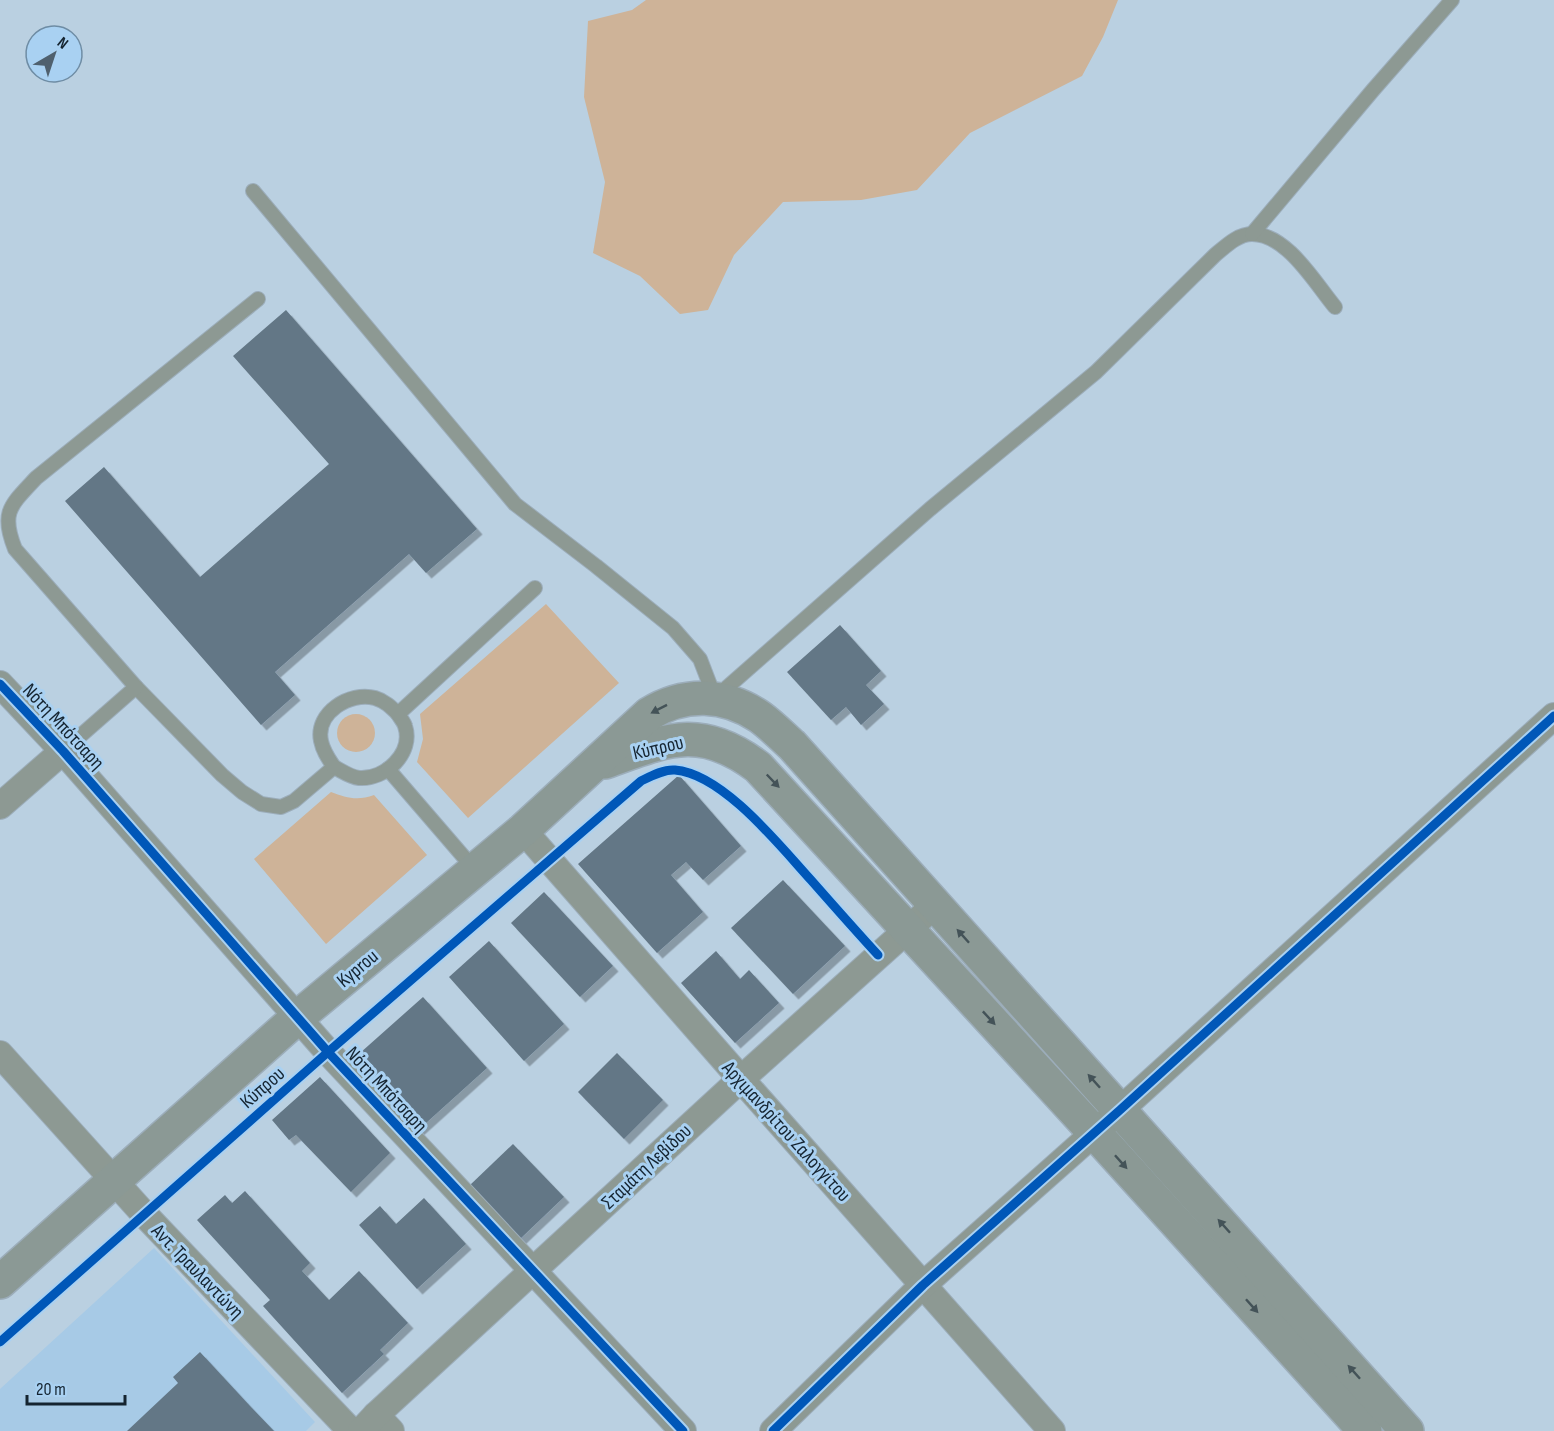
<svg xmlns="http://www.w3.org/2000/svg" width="1554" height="1431" font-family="'Sofia Sans Condensed',sans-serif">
<defs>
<filter id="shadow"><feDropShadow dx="5.5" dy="5.5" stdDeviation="0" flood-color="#0004"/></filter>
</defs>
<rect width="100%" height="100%" fill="#bad0e1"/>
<path fill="#a7cae6" d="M154,1248L315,1422L306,1431H0V1389Z"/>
<g fill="#ceb398">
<path d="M646,0H1118L1103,37L1082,76L970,133L917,190L861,200L783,202L734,255L708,310L680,314L640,276L593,253L605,182L584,97L588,21L632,10Z"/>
<path d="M546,604L619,683L468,818L417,762L423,739L420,714Z"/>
<circle cx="356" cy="733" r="19"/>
<path d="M331,792C346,798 358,801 374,795L427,855L326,944L254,859Z"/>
</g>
<g fill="#637786" filter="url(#shadow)">
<path d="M286,310L477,529L426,573L409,554L275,672L295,695L261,725L65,501L104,467L200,577L329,464L233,356Z"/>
<path d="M840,625L881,671L866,685L884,704L861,725L846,707L831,720L787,672Z"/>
<path d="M679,775L741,846L703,880L686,862L671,875L703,912L657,953L578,864Z"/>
<path d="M783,880L845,946L793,994L731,928Z"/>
<path d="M544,892L613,966L580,997L511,923Z"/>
<path d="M489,941L564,1024L524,1061L449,977Z"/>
<path d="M716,951L740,979L749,970L779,1003L735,1043L681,983Z"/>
<path d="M423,997L487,1068L416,1132L351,1061Z"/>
<path d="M617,1053L663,1100L624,1139L578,1092Z"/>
<path d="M320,1077L390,1153L351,1192L296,1135L289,1140L272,1120Z"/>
<path d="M513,1144L564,1197L520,1239L469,1186Z"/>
<path d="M245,1191L310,1263L302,1271L329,1300L359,1271L408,1323L380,1350L384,1354L342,1393L263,1306L270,1300L197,1220L225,1195L232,1203Z"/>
<path d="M424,1198L466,1244L417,1289L359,1225L380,1206L396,1224Z"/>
<path d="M200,1352L250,1406L274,1431H127L178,1383L173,1377Z"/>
</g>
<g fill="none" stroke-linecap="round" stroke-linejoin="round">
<g stroke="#9cadba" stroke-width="16">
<g id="lane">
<path d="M253,191L515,504L596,566L673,628L700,659L715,698L930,509L1096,372L1215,255C1226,246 1238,234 1252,234C1287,234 1315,283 1335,307"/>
<path d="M1252,234L1373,90L1452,0"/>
<path d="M136,687L222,775L242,792L261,804L281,807L294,801L334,767C342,771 350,777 359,778C385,780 414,753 405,726C404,722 400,718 398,714L535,588"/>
<path d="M63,751L136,687L15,549C0,512 11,505 36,478L258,299"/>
<path d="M334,767C328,758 323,751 321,741C315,713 350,691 375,698C385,701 391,707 398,714"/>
<path d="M388,769L475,870"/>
</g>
</g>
<g stroke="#9cadba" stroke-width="28">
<g id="street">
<path d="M0,684L63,751L328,1052L683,1431"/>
<path d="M0,806L63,751"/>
<path d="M523,830L741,1079L1052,1431"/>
<path d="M0,1054L144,1214L351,1431"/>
<path d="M376,1415L391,1431"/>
<path d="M361,1431L376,1415L741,1079L935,905"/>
<path d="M773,1431L923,1285L1120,1110L1554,716"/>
</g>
</g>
<g stroke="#9cadba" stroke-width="36">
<g id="secondary">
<path d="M605,762C666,740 700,723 758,767L1094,1132L1365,1431"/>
<path d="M0,1282L298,1017L523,830L649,714C684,692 725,693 760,717C771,725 782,736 792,745L1407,1431"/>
</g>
</g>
<use href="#lane" stroke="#8d9993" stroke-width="14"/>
<use href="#street" stroke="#8d9993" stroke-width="26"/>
<use href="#secondary" stroke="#8b9995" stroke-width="33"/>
<g stroke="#a9d1f2" stroke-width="13">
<g id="cycleway">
<path d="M0,684L63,751L328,1052L683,1431"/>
<path d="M0,1342L328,1052L641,781C651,776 664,769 675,770C723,774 780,846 811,880C833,905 855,930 878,955"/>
<path d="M773,1431L923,1285L1120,1110L1554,716"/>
</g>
</g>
<use href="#cycleway" stroke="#0057b8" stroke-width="9"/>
</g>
<defs><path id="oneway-solid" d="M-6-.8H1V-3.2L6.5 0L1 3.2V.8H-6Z" transform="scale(1.5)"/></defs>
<g fill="#445358">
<use href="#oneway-solid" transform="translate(659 709) rotate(153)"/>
<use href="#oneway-solid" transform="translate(773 781) rotate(46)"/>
<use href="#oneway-solid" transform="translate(963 936) rotate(-132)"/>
<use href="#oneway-solid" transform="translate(989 1018) rotate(47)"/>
<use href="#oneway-solid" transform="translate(1094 1081) rotate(-132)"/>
<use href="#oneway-solid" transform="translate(1121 1162) rotate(48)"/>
<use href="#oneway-solid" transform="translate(1224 1226) rotate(-132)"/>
<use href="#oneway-solid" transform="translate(1252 1306) rotate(48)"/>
<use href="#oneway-solid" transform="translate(1354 1372) rotate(-132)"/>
</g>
<g text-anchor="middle" stroke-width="6" stroke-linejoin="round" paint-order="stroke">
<g font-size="20" fill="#152430" stroke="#a9d1f2">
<text transform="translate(64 726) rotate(47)" y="7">Νότη Μπότσαρη</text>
<text transform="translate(658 747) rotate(-13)" y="7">Κύπρου</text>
<text transform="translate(357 968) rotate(-40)" y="7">Kyprou</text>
<text transform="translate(262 1087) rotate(-41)" y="7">Κύπρου</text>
<text transform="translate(387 1089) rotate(47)" y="7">Νότη Μπότσαρη</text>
<text transform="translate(787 1131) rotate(48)" y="7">Αρχιμανδρίτου Ζαλογγίτου</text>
<text transform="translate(646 1166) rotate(-43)" y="7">Σταμάτη Λεβίδου</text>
<text transform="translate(198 1271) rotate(46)" y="7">Αντ. Τραυλαντώνη</text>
</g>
</g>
<g transform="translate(54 54) rotate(39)"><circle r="28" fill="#a9d1f2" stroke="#6e8ca4" stroke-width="1.5"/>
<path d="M0-4.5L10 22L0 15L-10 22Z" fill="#4f606e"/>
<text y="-9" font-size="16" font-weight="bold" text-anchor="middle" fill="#152430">N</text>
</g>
<path d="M27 1395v9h98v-9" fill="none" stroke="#152430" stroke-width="3"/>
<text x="36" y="1395" font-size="18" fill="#152430" stroke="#a9d1f2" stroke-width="4.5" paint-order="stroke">20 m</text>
</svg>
